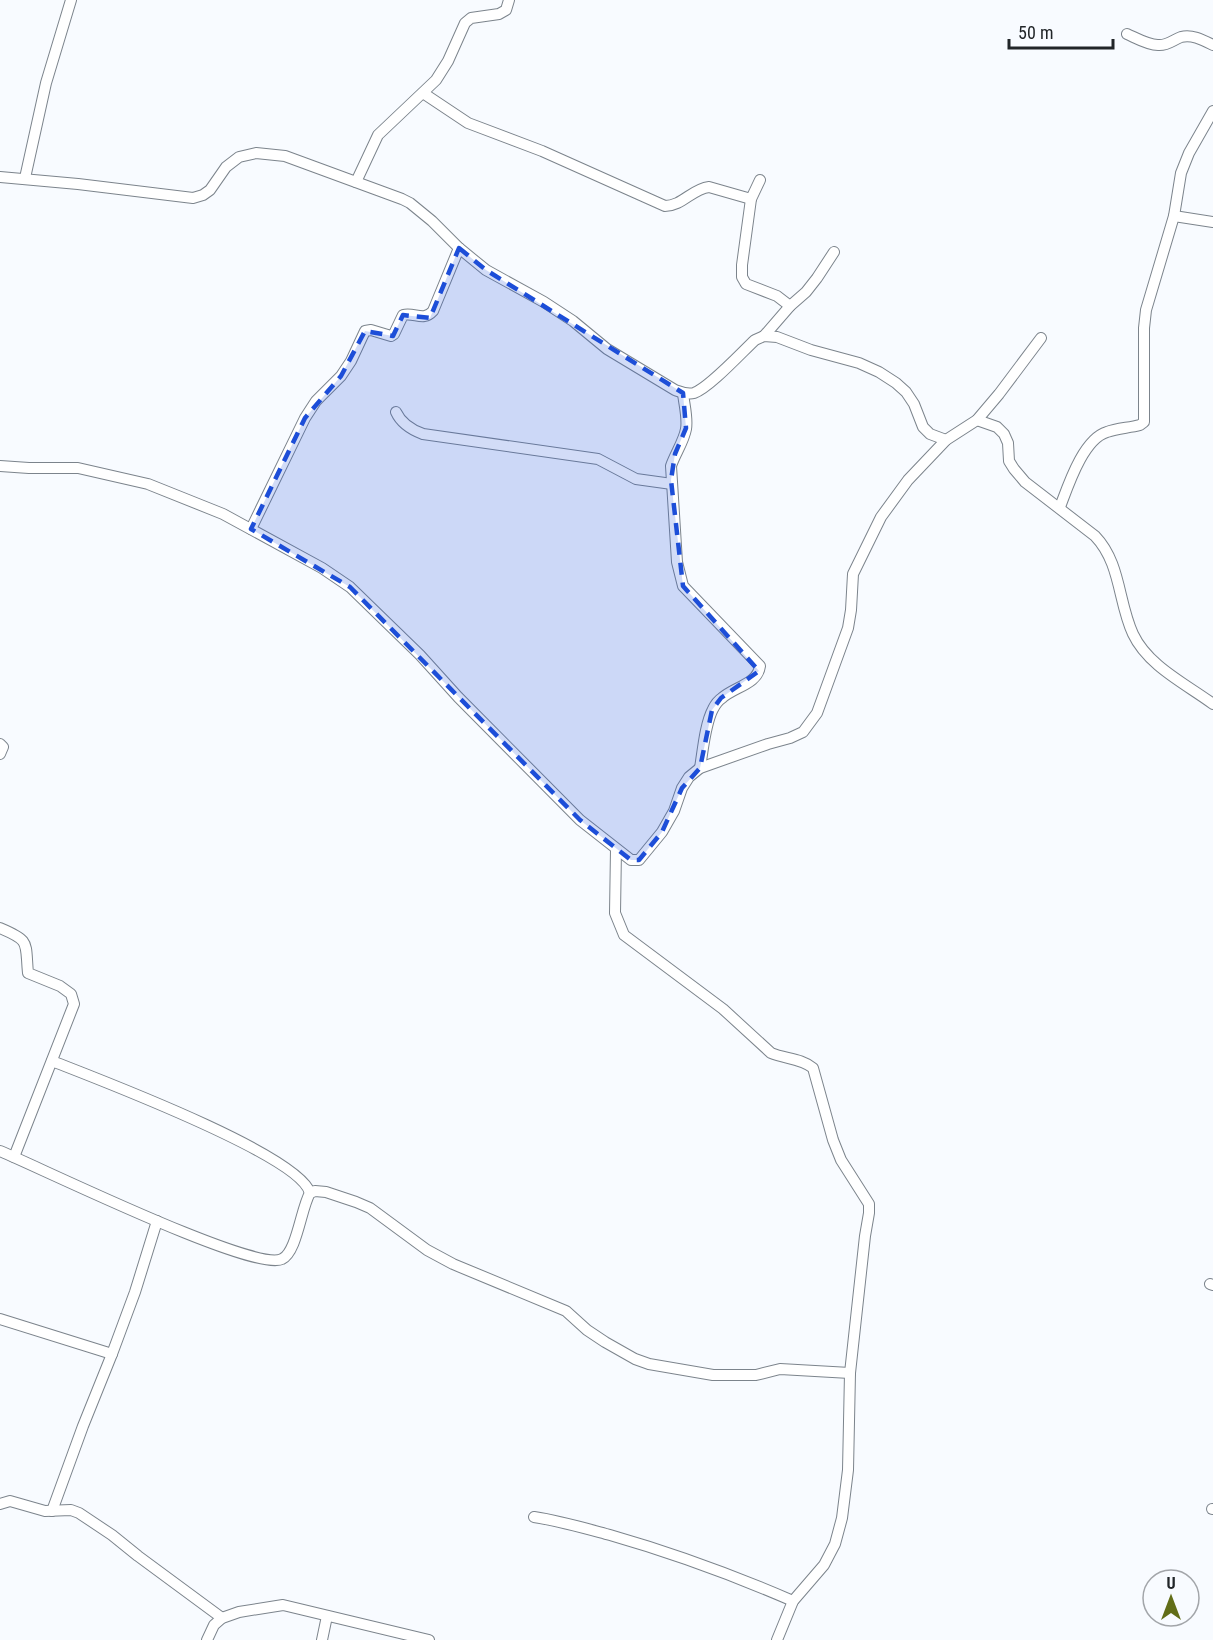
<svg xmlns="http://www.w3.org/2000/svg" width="1213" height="1640" font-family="'Roboto Condensed',sans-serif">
<rect width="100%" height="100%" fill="#f8fbff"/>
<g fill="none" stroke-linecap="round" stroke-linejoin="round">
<g stroke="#7c848c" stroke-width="12">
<g id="street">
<path d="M1127,34C1136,38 1148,45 1158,45C1167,46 1173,40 1181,37C1192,34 1203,40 1213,45"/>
<path d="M423,93L468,123L542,151L665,206C682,206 692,189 709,187L751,199"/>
<path d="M0,177L78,184L193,198L203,195L210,190L226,167L239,157L256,153L285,156L402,199L410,203L432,221L459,248L486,270L544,302L573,321L607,349L675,390C681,392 687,395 694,393C709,388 742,352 755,340L764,336L777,337L811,350L859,363L879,372L896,383L906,392L914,404L923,427L930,434L946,440"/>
<path d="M25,178L46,83L71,0"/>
<path d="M760,180L751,199L742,265V277L746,284L777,296L790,306"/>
<path d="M356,182L378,135L436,80L448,61L465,23L471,18L499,14L506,10L509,0"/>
<path d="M1174,216L1213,222"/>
<path d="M764,336L790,306L806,292L817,278L834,252"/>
<path d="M683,393C684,404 688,418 686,429C684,441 675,454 671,466L677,562L683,586L760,666C758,684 734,687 722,698C719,700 715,705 713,709C705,724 703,750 700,768"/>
<path d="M396,412C401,423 412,430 423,434L598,459L636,479L672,484"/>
<path d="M977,420L997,427L1004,434L1008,443L1009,461L1014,469L1025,482L1095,536C1121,563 1118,602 1133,634C1148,666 1186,684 1213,704"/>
<path d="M0,466L29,468H78L148,484L223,514L322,568L350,587L420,655L458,697L580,820L631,860H639L662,832L674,811L682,788L689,777L700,768L768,744L790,738L803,732L817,713L848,628L851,610L853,574L881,517L908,480L946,440L977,420L999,394L1041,338"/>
<path d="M1060,507C1068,486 1083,439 1107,432C1117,428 1129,428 1140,425L1144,422V328L1146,310L1174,216L1181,173L1189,153L1213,111"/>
<path d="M251,529L305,418L316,401L341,376L351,361L365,331L371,330L391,336L394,334L403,315C415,312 423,322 433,311L459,248"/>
<path d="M0,744L3,747L0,754"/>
<path d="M616,849L615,913L624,935L723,1009L771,1053C785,1059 801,1058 813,1068L833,1140L841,1160L869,1204V1213L865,1236L850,1373L848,1470L842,1518L835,1544L824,1565L793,1601L777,1640"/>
<path d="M0,928C31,941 25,942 28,973L60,986L71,994L74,1004L14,1157"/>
<path d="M52,1061C95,1078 300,1155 310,1193"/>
<path d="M0,1151C39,1167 255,1273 282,1259C297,1252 301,1208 310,1193L315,1191L326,1192L356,1202L370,1208L427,1250L453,1264L566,1311L587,1330L605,1342L635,1359L649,1364L713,1375H756L780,1369L850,1373"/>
<path d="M1210,1284L1213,1285"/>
<path d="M0,1319L112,1354"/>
<path d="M0,1504L10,1501L45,1511L71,1510L79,1513L112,1535L138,1556L222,1618"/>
<path d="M1212,1509H1213"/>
<path d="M52,1511L83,1426L112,1354L135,1292L157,1221"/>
<path d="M534,1517C560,1521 584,1528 610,1535C673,1553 733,1575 793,1601"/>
<path d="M207,1640L214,1625L222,1618L239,1612L283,1605L429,1640"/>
<path d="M322,1640L327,1616"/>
</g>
</g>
<use href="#street" stroke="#fff" stroke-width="10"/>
</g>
<path fill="#1d4ed8" fill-opacity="0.2" stroke="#1d4ed8" stroke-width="4.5" stroke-dasharray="12 8" stroke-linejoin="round" d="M459,248L486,270L683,393L686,428L675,454L671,480L683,586L759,671L721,698L712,710L700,768L682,788L662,832L639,860H631L580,820L350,587L251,529L305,418L341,376L365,331L393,336L403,315L430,318Z"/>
<g transform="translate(1171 1598)"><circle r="28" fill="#f8fbff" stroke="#a2a5a9" stroke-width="1.5"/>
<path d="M0-4.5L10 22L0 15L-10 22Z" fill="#626e18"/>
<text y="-9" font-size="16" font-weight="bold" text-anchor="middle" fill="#212528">U</text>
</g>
<path d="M1009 39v9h104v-9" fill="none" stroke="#212528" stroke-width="3"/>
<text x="1018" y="39" font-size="18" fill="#212528" stroke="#f8fbff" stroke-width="4.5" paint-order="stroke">50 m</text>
</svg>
